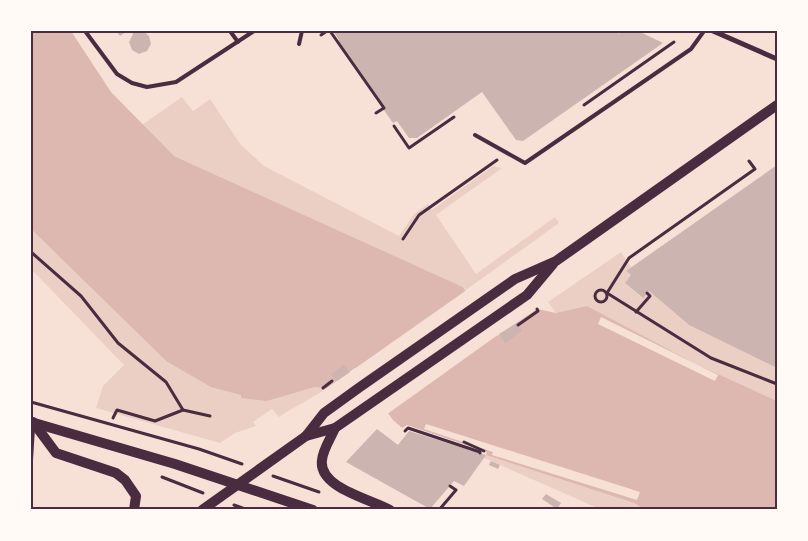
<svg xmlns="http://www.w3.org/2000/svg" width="808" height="541" font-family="'Nunito Sans',sans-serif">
<rect width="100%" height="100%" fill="#f7e1d7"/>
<g fill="#ebcfc5">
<path d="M182,97L193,111L210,99L241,145L264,166L399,236L414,214L428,204L432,210L493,166L502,168L436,215L476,274L555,217L559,223L466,290L463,287L174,156L142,125Z"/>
<path d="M31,229L166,361L267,401L315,387L327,388C311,399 295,406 279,417L272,409L253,422L256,426L235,433L220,443L96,408L103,386L124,365L31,269Z"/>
<path d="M621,252L631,267L626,271L631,275L625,283L642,298L649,291L689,325L777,368V401L696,364L587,307L556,313L548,302Z"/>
<path d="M486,455L634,503L645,510H602L489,460L484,458Z"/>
</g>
<path fill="#dcb8b0" d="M31,31H71L111,92L174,156L463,287L497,336L537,309L556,313L587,306L696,364L777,401V510H645L634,503L486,455L487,452L484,451L407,425L402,428L393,420L355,368L327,388L315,387L267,401L241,398V395L211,387L166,361L31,229Z"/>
<g fill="#f7e1d7">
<path d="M468,289L499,334L386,415L355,371L351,374L350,372Z"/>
<path d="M601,317L718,375L715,381L598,324Z"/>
<path d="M426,424L640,492L637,500L492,455L493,452L424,429Z"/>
</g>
<g fill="#ccb4b1">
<path d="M116,31H127L120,36Z"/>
<path d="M131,31H143L149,36L151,44L147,51L139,54L132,50L129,42L133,34Z"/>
<path d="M333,31H617L619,34L622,31H638L663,43L523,141L516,140L482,92L417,138H409L397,121L393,123L336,42L339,40Z"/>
<path d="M777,165V368L689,325L649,291L643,298L625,283L631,275L626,271Z"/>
<path d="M517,323L522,331L505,343L499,334Z"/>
<path d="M344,365L350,372L337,381L331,374Z"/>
<path d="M377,429L398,445L409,431L486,455L464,486L454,481L430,509L346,462Z"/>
<path d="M491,461L500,465L498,469L489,465Z"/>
<path d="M546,494L561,503L557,509L542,499Z"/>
</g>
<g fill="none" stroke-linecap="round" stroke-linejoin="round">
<g stroke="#4a2c40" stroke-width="3">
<path d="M330,31L384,108L376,113"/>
<path d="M321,35L327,31"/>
<path d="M584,105L674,42"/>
<path d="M394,126L409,148L454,117"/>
<path d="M749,161L755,169L629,258L607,293L711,358L777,384"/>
<path d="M403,239L419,215L497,160"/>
<path d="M31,252L81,296L118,343L166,382L183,410L210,416"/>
<circle cx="601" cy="296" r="6"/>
<path d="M636,312L650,296L647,293"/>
<path d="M518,325L538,311L537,309"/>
<path d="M323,388L332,381"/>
<path d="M31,402L199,449L242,464"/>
<path d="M113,418L117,410L155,421L183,410"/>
<path d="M405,431L408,428L480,452V453"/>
<path d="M464,442L484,451"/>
<path d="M273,476L319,492"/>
<path d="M162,477L203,493"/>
<path d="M234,505L248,510"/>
<path d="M439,510L456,490L450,486"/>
</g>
<g stroke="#4a2c40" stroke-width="4">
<path d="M85,31L117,74L132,83L147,87L176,82L254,31"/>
<path d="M230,31L238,42"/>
<path d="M299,44L302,31"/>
<path d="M475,135L525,163L691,49L704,31"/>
<path d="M31,460L33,428"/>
</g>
<path stroke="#4a2c40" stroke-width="5" d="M713,31L777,59"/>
<g stroke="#4a2c40" stroke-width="10">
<path d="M31,422L175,464L313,510"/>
<path d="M33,422L56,453L116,473L125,480L136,496L134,510"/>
<path d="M335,428C331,438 323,449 322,460C318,488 371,499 390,510"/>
<path d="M306,436L335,428L527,295L553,264"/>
<path d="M202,510L306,436L324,413L360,387L515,279L556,261L777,105"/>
</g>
</g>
<rect width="808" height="541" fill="none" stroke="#fffaf5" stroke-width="65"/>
<rect x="32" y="32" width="744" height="476" fill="none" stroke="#4a2c40" stroke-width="2"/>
</svg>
